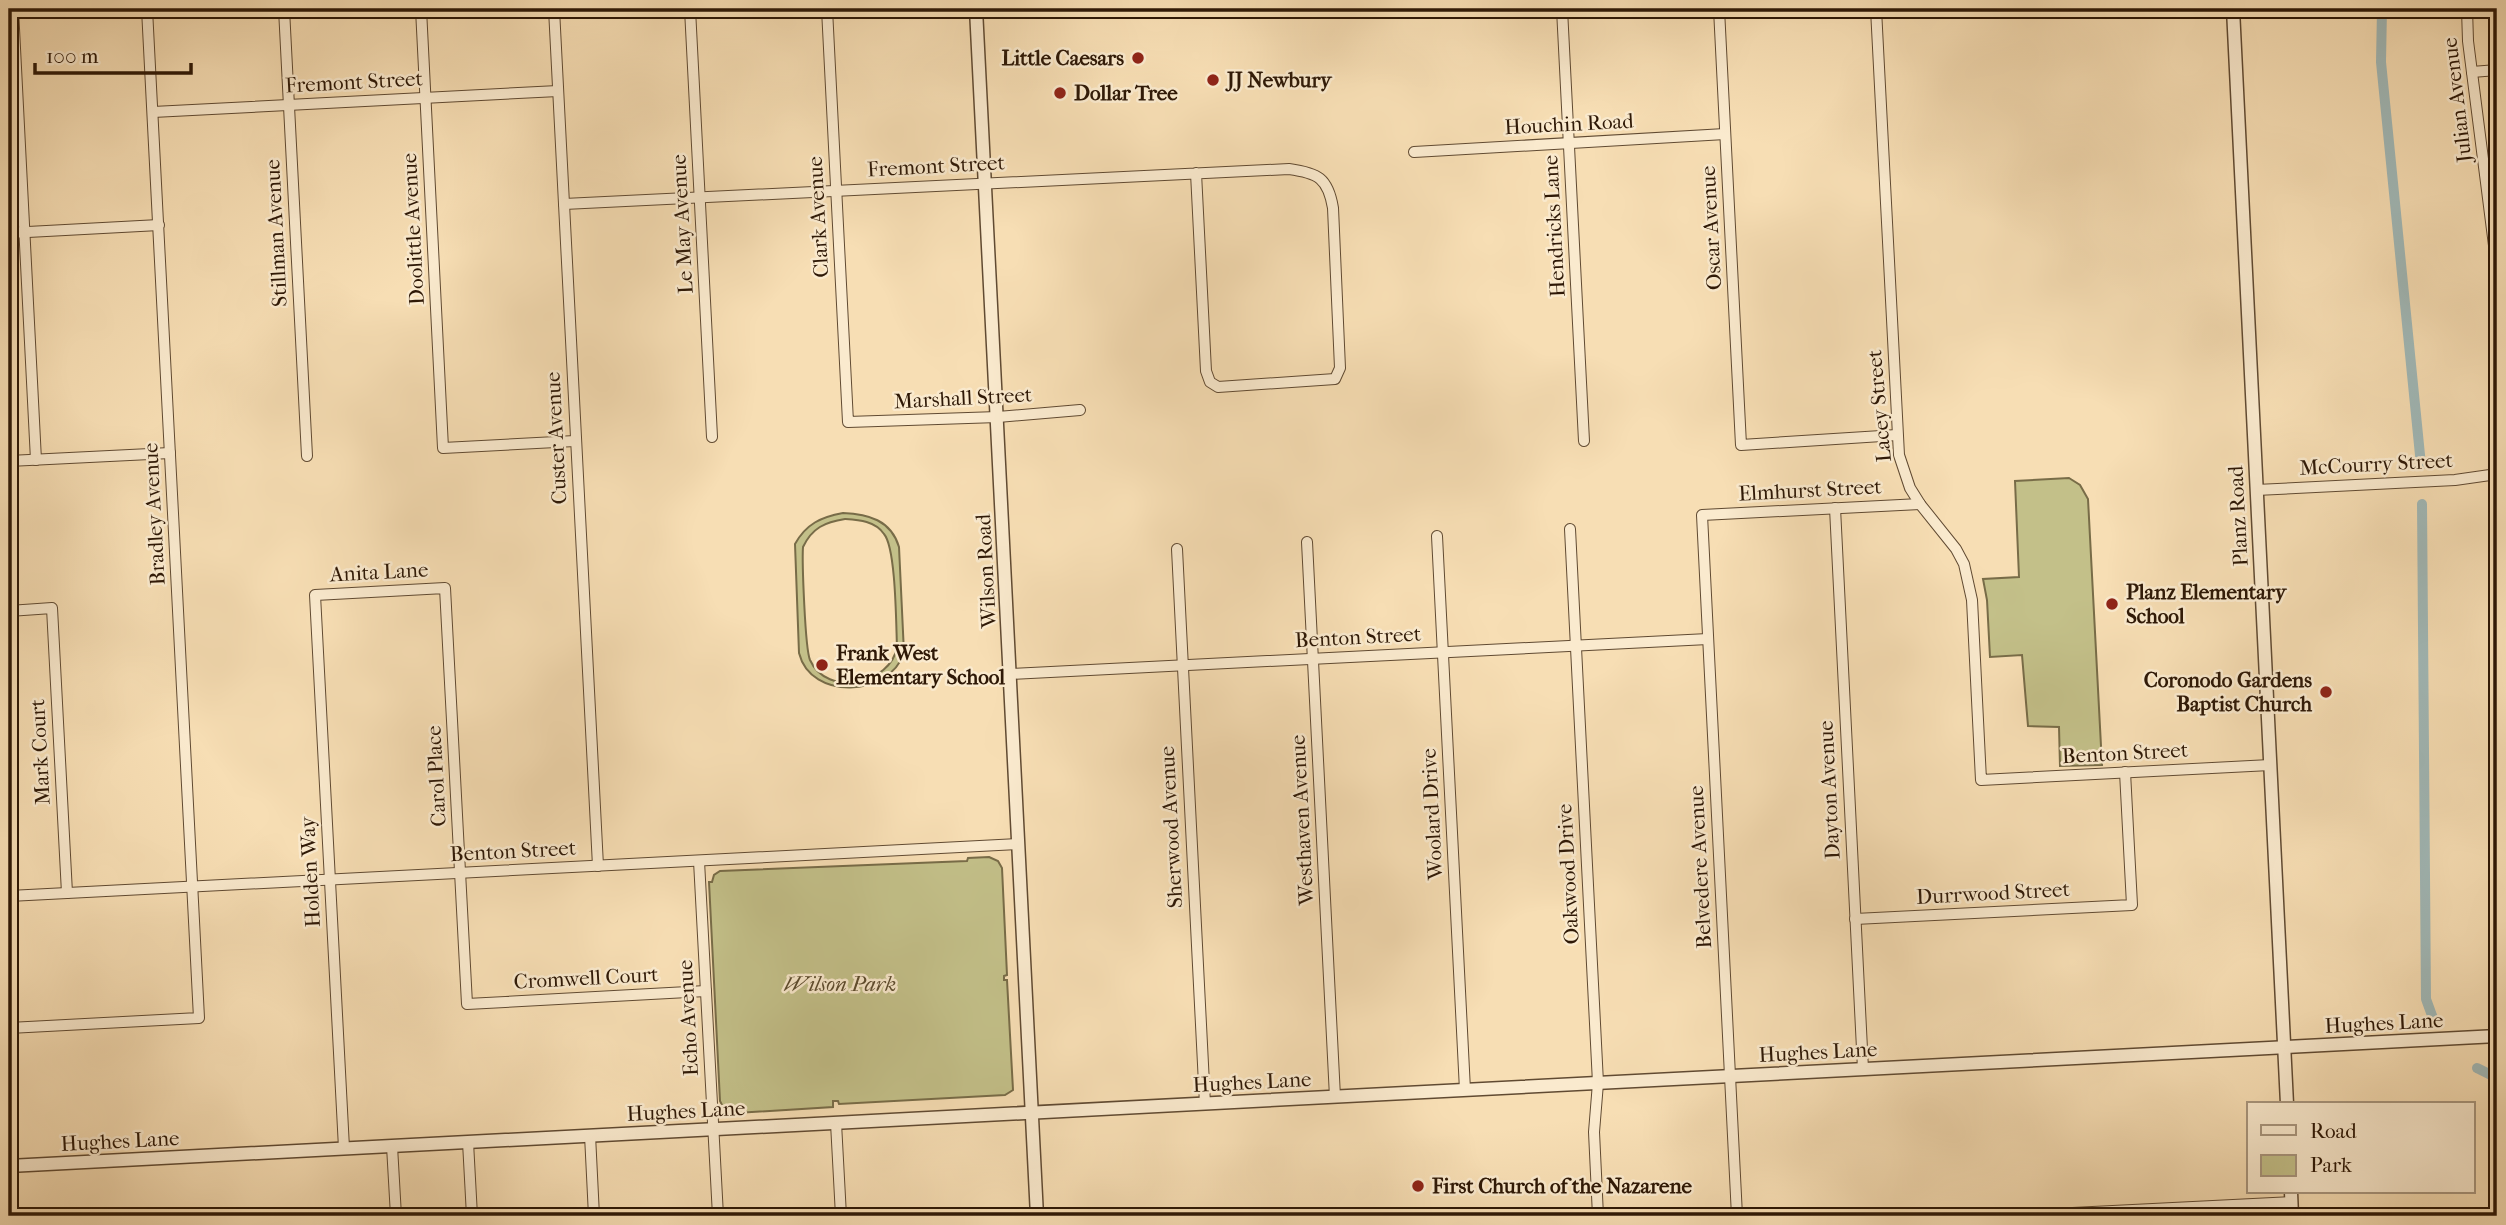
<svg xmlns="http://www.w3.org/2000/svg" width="2506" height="1225" font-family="'IM FELL French Canon',serif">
<rect width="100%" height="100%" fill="#f7deb4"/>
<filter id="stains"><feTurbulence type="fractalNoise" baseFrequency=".00286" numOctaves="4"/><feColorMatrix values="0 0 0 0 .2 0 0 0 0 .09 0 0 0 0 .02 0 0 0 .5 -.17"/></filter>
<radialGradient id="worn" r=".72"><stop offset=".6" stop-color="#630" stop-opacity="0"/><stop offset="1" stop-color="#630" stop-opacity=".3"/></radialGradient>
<g fill="#c3c089" stroke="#786c48" stroke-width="2" fill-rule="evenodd">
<path d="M2069,478L2080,485L2088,499L2102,765L2060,766L2059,727L2028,726L2022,655L1990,657L1987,600L1983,579L2019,577L2015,481Z"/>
<path d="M843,513C868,514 891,520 899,547L904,653C889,697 811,701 799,653L795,544C806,524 821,517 843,513ZM845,519C859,520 875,521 884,534C896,548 896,624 897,647C891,684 827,698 810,660C805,648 802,561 803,547C812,528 825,522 845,519Z"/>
<path d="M989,857L998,861L1002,868L1007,975L1004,976V980H1007L1013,1090L1005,1095L839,1104L838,1101H833V1107L736,1113L723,1107L720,1101L709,882H712L714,875L720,871L967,861L968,858Z"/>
</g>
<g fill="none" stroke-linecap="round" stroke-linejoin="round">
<g stroke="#a1b9b8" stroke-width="10">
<path d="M2382,9L2381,62L2421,465"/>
<path d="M2422,504L2426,999L2434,1021"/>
<path d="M2477,1068L2497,1078"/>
</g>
<g stroke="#604a32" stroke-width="12">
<g id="minor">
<path d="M13,9L36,460"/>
<path d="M284,9L307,456"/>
<path d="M421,9L443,448L575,441"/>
<path d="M554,9L598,866"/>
<path d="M690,9L712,437"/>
<path d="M827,9L848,422L998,417L1080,410"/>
<path d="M1562,9L1584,441"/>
<path d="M1719,9L1741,445L1897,435"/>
<path d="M1876,9L1899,455L1910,488L1920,504L1956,549L1964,564L1972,600L1981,780L2270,765"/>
<path d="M2467,9L2468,41L2497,269"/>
<path d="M2472,72L2497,70"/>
<path d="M153,112L558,91"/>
<path d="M1414,152L1725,134"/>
<path d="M564,204L1289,169C1318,173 1328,178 1333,208L1340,368L1335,379L1218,387L1210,382L1206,371L1196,173"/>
<path d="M9,233L159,225"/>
<path d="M9,461L170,453"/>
<path d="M2256,490L2455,480L2497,474"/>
<path d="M1835,508L1863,1069"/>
<path d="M1570,529L1598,1083L1594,1132L1598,1216"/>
<path d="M1437,536L1465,1090"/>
<path d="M1307,542L1335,1097"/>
<path d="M1177,549L1205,1104"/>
<path d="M9,611L52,608L67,893"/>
<path d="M1010,674L1708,639"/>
<path d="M699,861L718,1216"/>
<path d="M9,896L1019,844"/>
<path d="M1855,919L2132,905L2125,772"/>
<path d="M9,1028L199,1018L147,9"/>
<path d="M836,1123L841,1216"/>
<path d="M590,1135L594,1216"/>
<path d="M468,1142L472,1216"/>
<path d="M392,1146L396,1216"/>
<path d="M344,1148L315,595L445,588L467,1004L706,991"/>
<path d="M1737,1216L1702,515L1920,504"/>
<path d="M2013,1216L2292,1202"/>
</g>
</g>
<g stroke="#604a32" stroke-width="15">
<g id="tertiary">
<path d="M976,9L1037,1216"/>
<path d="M2233,9L2287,1104"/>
<path d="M9,1166L2497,1036"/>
<path d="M2291,1192L2292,1216"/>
</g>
</g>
<use href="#minor" stroke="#faeace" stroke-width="10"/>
<use href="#tertiary" stroke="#faeace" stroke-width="12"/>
</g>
<g fill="#8f2418" stroke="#faeace" stroke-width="2.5">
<circle cx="1138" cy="58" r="7"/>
<circle cx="1213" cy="80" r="7"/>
<circle cx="1060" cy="93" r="7"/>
<circle cx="2112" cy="604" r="7"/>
<circle cx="822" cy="665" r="7"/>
<circle cx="2326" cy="692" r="7"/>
<circle cx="1418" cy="1186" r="7"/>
</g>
<g text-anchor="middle" stroke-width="5" stroke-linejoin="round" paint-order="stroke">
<g font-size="21" font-weight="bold" fill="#2e1806" stroke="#faeace" text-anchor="start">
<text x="1124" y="65" text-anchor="end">Little Caesars</text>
<text x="1227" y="87">JJ Newbury</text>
<text x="1074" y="100">Dollar Tree</text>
<text x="2126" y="599">Planz Elementary<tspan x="2126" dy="24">School</tspan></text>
<text x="836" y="660">Frank West<tspan x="836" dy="24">Elementary School</tspan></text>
<text x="2312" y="687" text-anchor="end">Coronodo Gardens<tspan x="2312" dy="24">Baptist Church</tspan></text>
<text x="1432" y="1193">First Church of the Nazarene</text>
</g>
<g font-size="21" fill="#2e1806" stroke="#faeace">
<text transform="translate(354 82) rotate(-3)" y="7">Fremont Street</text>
<text transform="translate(2457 100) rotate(-97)" y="7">Julian Avenue</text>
<text transform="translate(1569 124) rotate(-3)" y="7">Houchin Road</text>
<text transform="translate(936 166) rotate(-3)" y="7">Fremont Street</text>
<text transform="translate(818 217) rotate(-93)" y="7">Clark Avenue</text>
<text transform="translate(682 224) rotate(-93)" y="7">Le May Avenue</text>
<text transform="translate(1554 226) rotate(-93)" y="7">Hendricks Lane</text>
<text transform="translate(1711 228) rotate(-93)" y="7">Oscar Avenue</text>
<text transform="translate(413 229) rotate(-93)" y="7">Doolittle Avenue</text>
<text transform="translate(276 233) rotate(-93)" y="7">Stillman Avenue</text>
<text transform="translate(963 398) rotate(-3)" y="7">Marshall Street</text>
<text transform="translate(1879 406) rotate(-95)" y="7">Lacey Street</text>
<text transform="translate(556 438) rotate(-93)" y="7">Custer Avenue</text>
<text transform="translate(2376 464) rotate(-3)" y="7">McCourry Street</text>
<text transform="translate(1810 490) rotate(-3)" y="7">Elmhurst Street</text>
<text transform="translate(154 514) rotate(-93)" y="7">Bradley Avenue</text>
<text transform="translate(2238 516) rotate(-93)" y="7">Planz Road</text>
<text transform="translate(986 571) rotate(-93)" y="7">Wilson Road</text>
<text transform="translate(379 572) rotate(-3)" y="7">Anita Lane</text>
<text transform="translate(1358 637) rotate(-3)" y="7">Benton Street</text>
<text transform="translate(40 752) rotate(-93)" y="7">Mark Court</text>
<text transform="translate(2125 753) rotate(-3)" y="7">Benton Street</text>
<text transform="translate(436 776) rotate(-93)" y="7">Carol Place</text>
<text transform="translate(1829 790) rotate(-93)" y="7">Dayton Avenue</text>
<text transform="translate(1432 814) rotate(-93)" y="7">Woolard Drive</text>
<text transform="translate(1302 820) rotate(-93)" y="7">Westhaven Avenue</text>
<text transform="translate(1171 827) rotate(-93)" y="7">Sherwood Avenue</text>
<text transform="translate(513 851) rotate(-3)" y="7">Benton Street</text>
<text transform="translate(1700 867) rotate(-93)" y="7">Belvedere Avenue</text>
<text transform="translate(310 872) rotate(-93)" y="7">Holden Way</text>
<text transform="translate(1568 874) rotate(-93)" y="7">Oakwood Drive</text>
<text transform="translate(1993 893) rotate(-3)" y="7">Durrwood Street</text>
<text transform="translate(586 978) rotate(-3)" y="7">Cromwell Court</text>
<text transform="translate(688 1018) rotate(-93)" y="7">Echo Avenue</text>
<text transform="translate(2384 1023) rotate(-3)" y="7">Hughes Lane</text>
<text transform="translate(1818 1052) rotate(-3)" y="7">Hughes Lane</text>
<text transform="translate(1252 1082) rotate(-3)" y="7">Hughes Lane</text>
<text transform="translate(686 1111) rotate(-3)" y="7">Hughes Lane</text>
<text transform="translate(120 1141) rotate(-3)" y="7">Hughes Lane</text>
</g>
<g font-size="21" font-style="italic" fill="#5b4a2d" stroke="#faeace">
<text x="840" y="991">Wilson Park</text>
</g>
</g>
<rect width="2506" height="1225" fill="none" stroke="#f7deb4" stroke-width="35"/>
<rect x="10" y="10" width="2485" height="1204" fill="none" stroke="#2e1806" stroke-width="3.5"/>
<rect x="18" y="18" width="2471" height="1190" fill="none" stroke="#2e1806" stroke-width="2"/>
<rect x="2247" y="1102" width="228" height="91" fill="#faeace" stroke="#a8967e" stroke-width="2"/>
<rect x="2261" y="1125" width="35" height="10" fill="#faeace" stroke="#a8967e" stroke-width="2"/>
<text x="2310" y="1138" font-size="21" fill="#2e1806">Road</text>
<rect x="2261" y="1155" width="35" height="21" fill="#c3c089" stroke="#a8967e" stroke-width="2"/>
<text x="2310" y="1172" font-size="21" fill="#2e1806">Park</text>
<path d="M35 63v10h156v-10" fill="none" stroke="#2e1806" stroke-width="3.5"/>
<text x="46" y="63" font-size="21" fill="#2e1806" stroke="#faeace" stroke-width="5" paint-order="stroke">100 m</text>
<rect width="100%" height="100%" filter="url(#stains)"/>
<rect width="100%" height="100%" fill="url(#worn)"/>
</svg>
